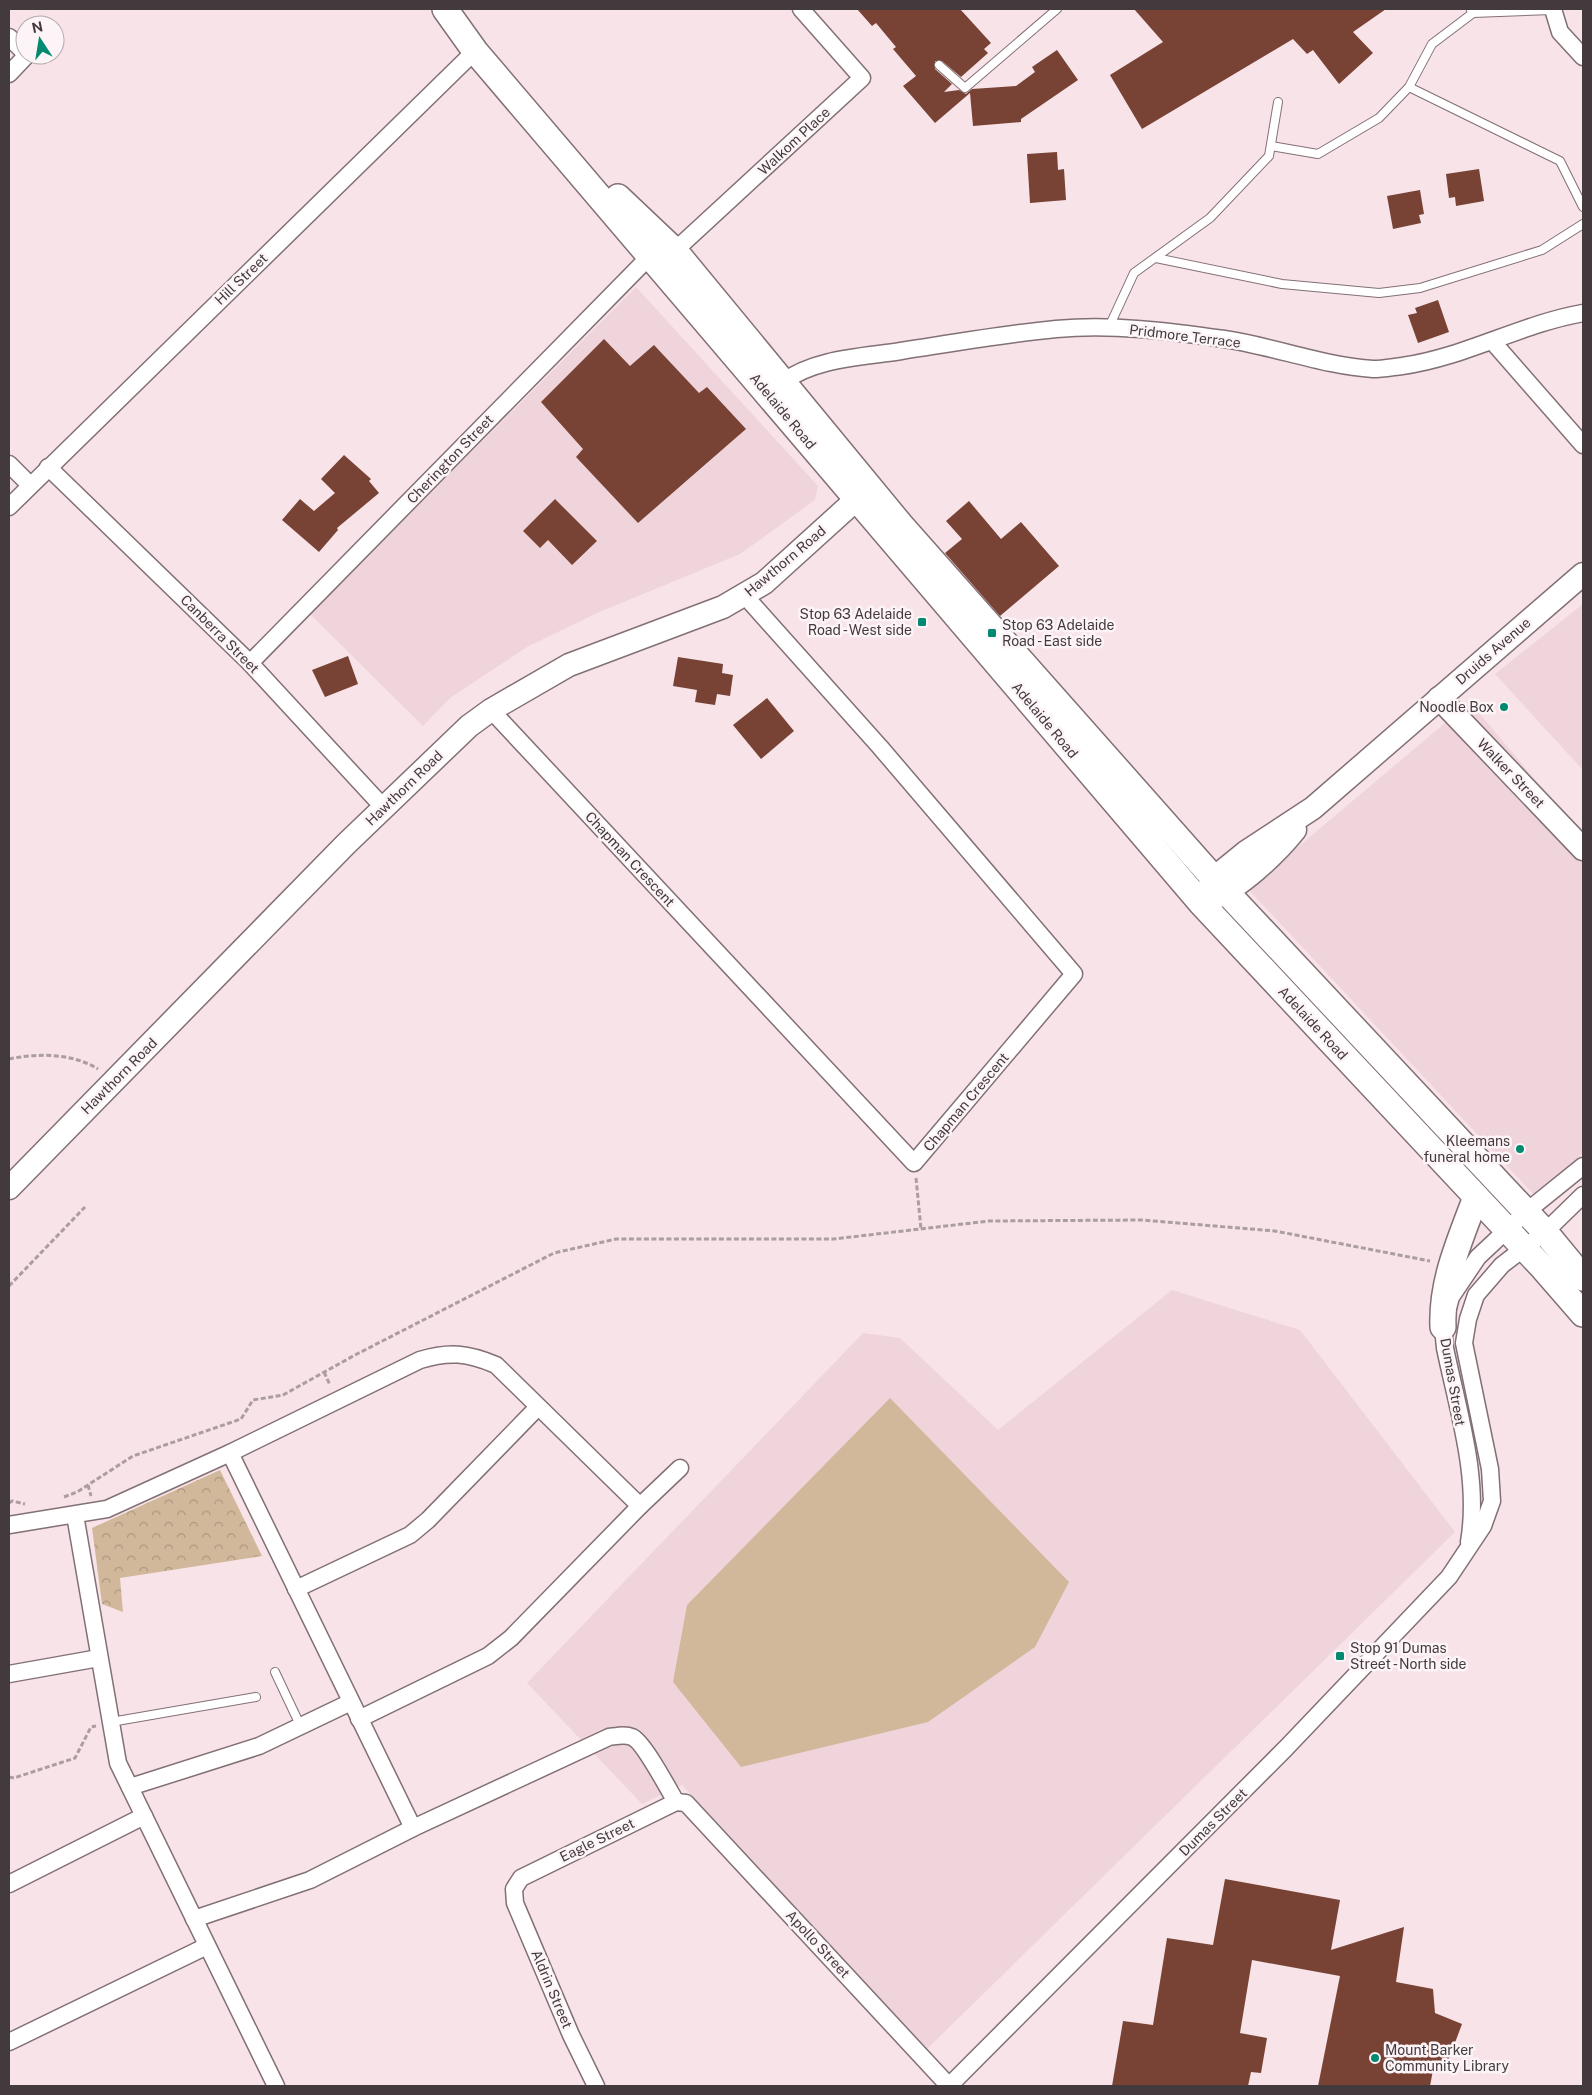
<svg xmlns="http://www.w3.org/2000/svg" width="1592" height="2095" font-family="'Public Sans',sans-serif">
<defs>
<pattern id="park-crowns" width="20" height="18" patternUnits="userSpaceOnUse" patternTransform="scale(1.25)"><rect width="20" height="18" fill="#d1b89b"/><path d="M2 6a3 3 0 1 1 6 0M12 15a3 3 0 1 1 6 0" fill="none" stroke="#ab9780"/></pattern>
</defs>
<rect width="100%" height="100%" fill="#f7e3e8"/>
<g fill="#f0d4db">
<path d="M636,287L818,486L815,500L740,554L597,613L527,647L450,698L423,726L310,614Z"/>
<path d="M1583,604V770L1495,674Z"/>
<path d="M1470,702L1583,837V1153L1535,1196L1248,889Z"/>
<path d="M1172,1290L1300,1330L1455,1532L927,2049L682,1785L642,1804L527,1683L863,1333L900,1338L998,1430Z"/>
</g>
<path fill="url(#park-crowns)" d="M220,1470L262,1556L120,1578L123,1612L102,1604L92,1528Z"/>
<path fill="#d1b89b" d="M890,1398L1069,1582L1035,1647L928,1722L741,1767L673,1682L687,1605Z"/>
<g fill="#784234">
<path d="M857,9H960L991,43L984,49L988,53L961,77L942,61H935V69L952,84L944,92L959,90L966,94L972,89L1016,86L1035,72L1032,67L1057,50L1078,80L1021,119V122L973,126L970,93L935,123L903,86L916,76L893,49L896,47L876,23L872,26Z"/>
<path d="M1134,9H1386L1353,32L1373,53L1339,84L1313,50L1307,54L1293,39L1142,129L1110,75L1163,42Z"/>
<path d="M1057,152L1058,170L1064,169L1066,200L1030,203L1027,154Z"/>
<path d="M1479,169L1484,201L1456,206L1455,197L1449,198L1446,174Z"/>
<path d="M1420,190L1424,214L1419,215L1421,223L1393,229L1387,196Z"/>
<path d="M1438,300L1449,332L1418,343L1408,315L1417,313L1415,308Z"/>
<path d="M604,339L630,366L654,345L699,393L707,387L746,429L638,523L576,457L583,449L541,402Z"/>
<path d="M344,455L371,479L369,481L379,493L337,528L338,530L319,552L282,520L300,499L314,511L335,493L321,479Z"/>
<path d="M555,499L597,541L572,565L548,540L540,548L523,531Z"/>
<path d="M969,501L1001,539L1021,522L1059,566L1000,616L945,553L962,539L946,521Z"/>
<path d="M348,656L358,684L325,697L312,670Z"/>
<path d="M678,657L723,664L722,673L733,675L730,696L717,694L715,705L695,702L697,690L673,686Z"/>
<path d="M767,698L794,731L761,759L733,725Z"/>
<path d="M1225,1879L1340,1900L1331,1950L1404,1927L1396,1982L1433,1989L1435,2013L1462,2024L1444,2072L1433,2070L1430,2086H1318L1340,1976L1252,1960L1240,2033L1267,2038L1261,2073L1251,2072L1248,2086H1112L1123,2021L1153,2025L1167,1938L1213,1945Z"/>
</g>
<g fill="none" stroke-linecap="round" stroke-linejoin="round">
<g stroke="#827074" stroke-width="10">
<g id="lane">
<path d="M1471,10L1473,13L1552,10"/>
<path d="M939,65L965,88L1057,9"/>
<path d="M1409,87L1560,161L1583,207"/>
<path d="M1271,146L1318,154L1379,118L1409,87L1432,44L1473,13"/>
<path d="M1156,258L1282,284L1379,293L1420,288L1542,250L1583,224"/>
<path d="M1109,327L1134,273L1210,218L1269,156L1278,102"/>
<path d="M275,1672L301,1727"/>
<path d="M111,1722L256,1697"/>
</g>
</g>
<g stroke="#827074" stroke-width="19">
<g id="street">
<path d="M1553,9L1560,32L1583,57"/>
<path d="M9,37L25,53"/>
<path d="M9,74L27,55"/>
<path d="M669,256L862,78L801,9"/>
<path d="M1492,341L1583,445"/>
<path d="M783,382C815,358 863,357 901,351C953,343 1004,334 1056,329C1112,324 1169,331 1224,339C1273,346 1324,366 1373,369C1382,369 1393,367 1402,366C1465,357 1521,324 1583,313"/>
<path d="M9,464L30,485"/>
<path d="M48,467L250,663L384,808"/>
<path d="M9,507L475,51"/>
<path d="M250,663L650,256"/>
<path d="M491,710L914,1163L1074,974L880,747L745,596"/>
<path d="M230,1453L413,1828"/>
<path d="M75,1515L118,1763L276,2086"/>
<path d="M9,1525L107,1509L230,1453L420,1360C449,1351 468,1353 496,1365L640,1506"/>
<path d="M1469,1542C1480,1478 1458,1411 1445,1348L1443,1327L1451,1297L1478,1257L1526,1212L1583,1166"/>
<path d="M296,1589L410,1535L428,1520L538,1407"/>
<path d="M9,1674L99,1658"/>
<path d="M359,1719L488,1656L511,1638L640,1506L680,1468"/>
<path d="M130,1787L259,1746L351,1702"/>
<path d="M9,1884L144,1816"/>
<path d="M194,1919L310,1880L413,1828L609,1737C617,1736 625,1734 632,1737C643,1741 669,1790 676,1802"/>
<path d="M9,2042L207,1946"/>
<path d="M596,2086L571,2035L515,1903L514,1889L521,1878L676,1802L686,1803L949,2086"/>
<path d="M949,2086L1286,1748L1449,1577L1483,1526L1492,1501L1490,1469L1464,1343L1468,1319L1476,1295L1502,1265L1545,1232L1583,1195"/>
</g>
</g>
<g stroke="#827074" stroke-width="25">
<g id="secondary">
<path d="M1439,698L1583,849"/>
<path d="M1206,893L1214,878L1246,852L1313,808L1583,574"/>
<path d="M1210,900C1239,888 1275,855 1295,830"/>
<path d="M9,1188L346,844L469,726L491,710L569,665L723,607L764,583L869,488"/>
</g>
</g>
<g stroke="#827074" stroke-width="28">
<g id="primary">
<path d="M445,9L475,51L1201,903L1543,1268L1583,1314"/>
<path d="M618,197L675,251L900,524L1217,882L1545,1232L1583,1278"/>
<path d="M1443,1327C1441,1281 1460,1240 1476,1197"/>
</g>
</g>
<g stroke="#ac9da1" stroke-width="3" stroke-dasharray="5 2.5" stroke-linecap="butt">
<path d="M9,1059C38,1053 72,1053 98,1069"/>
<path d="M916,1178L921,1229"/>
<path d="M9,1286L85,1207"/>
<path d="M324,1372L330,1385"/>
<path d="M88,1485L91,1496"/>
<path d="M64,1497L77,1492L133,1456L241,1419L253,1400L283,1395L355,1355L554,1253L616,1239H834L989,1221L1142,1220L1275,1231L1430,1261"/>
<path d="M9,1503L12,1501L25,1504"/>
<path d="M9,1777L14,1778L75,1758L91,1727L96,1726"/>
</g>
<use href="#lane" stroke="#fff" stroke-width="8"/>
<use href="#street" stroke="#fff" stroke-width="16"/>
<use href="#secondary" stroke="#fff" stroke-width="22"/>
<use href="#primary" stroke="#fff" stroke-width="25"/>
</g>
<g fill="#018a70" stroke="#fcf4f6" stroke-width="2">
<rect x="917" y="617" width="10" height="10" rx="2.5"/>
<rect x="987" y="628" width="10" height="10" rx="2.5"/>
<circle cx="1504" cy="707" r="5"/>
<circle cx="1520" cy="1149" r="5"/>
<rect x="1335" y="1651" width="10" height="10" rx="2.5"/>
<circle cx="1375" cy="2058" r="5"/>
</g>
<g text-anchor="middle" stroke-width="5" stroke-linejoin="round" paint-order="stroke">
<g font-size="14" fill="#423a3c" stroke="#fcf4f6">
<text transform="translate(794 141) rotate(-43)" y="5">Walkom Place</text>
<text transform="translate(241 279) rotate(-44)" y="5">Hill Street</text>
<text transform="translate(1185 336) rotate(7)" y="5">Pridmore Terrace</text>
<text transform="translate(783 411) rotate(50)" y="5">Adelaide Road</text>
<text transform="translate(450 459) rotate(-46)" y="5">Cherington Street</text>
<text transform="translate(785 561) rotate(-40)" y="5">Hawthorn Road</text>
<text transform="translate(220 634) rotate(45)" y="5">Canberra Street</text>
<text transform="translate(1493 651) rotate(-41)" y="5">Druids Avenue</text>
<text transform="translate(1045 720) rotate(50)" y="5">Adelaide Road</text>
<text transform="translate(1511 773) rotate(46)" y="5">Walker Street</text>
<text transform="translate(404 788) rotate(-44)" y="5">Hawthorn Road</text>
<text transform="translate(630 859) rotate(47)" y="5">Chapman Crescent</text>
<text transform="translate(1313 1023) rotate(47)" y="5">Adelaide Road</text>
<text transform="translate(119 1076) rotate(-45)" y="5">Hawthorn Road</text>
<text transform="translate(966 1102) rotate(-50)" y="5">Chapman Crescent</text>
<text transform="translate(1453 1382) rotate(80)" y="5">Dumas Street</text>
<text transform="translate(1213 1822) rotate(-45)" y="5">Dumas Street</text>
<text transform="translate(597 1840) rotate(-26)" y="5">Eagle Street</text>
<text transform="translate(818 1944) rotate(47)" y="5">Apollo Street</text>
<text transform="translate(552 1989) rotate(67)" y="5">Aldrin Street</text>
</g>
<g font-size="14" fill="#423a3c" stroke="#fcf4f6" text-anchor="end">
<text x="912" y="619">Stop 63 Adelaide<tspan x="912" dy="16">Road - West side</tspan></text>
<text x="1002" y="630" text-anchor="start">Stop 63 Adelaide<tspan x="1002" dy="16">Road - East side</tspan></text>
<text x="1494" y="712">Noodle Box</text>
<text x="1510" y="1146">Kleemans<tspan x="1510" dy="16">funeral home</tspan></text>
<text x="1350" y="1653" text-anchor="start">Stop 91 Dumas<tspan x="1350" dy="16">Street - North side</tspan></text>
<text x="1385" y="2055" text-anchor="start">Mount Barker<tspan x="1385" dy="16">Community Library</tspan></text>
</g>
</g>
<rect width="1592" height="2095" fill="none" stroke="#423a3c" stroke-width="20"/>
<g transform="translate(40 40) rotate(348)"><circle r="24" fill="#fcf4f6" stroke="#b2aaac"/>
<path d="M0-4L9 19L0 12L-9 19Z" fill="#018a70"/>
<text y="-8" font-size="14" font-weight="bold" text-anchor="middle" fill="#423a3c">N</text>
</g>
</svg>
